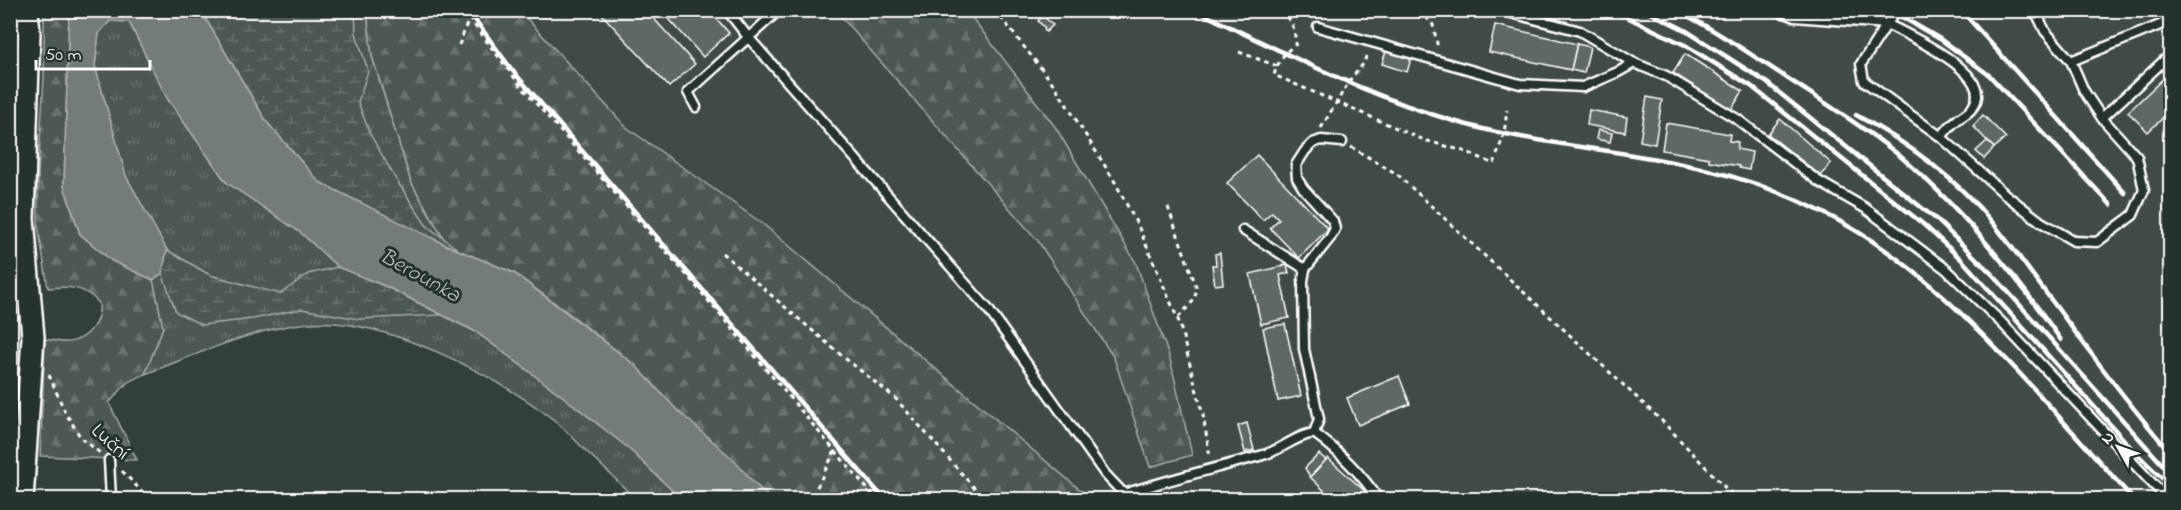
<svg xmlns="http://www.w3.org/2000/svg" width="2181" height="510" font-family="'Indie Flower',sans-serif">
<defs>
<pattern id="grass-tufts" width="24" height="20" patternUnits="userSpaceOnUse" patternTransform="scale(1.5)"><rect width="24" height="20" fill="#4d5853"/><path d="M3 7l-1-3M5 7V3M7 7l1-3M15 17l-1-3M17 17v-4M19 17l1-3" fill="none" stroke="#68716d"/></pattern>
<pattern id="forest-firs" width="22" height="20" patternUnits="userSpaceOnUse" patternTransform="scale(1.5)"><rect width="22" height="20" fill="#4d5853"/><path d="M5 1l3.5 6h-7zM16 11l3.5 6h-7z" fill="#68716d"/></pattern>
<pattern id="wetland-marsh" width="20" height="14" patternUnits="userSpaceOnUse" patternTransform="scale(1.5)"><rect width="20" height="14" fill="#4d5853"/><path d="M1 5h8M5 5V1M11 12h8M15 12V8" fill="none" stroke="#68716d"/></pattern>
<pattern id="garden-dots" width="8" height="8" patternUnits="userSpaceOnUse" patternTransform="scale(1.5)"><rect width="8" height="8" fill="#4d5853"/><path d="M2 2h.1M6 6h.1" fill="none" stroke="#68716d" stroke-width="1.8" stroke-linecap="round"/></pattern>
</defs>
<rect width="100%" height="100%" fill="#333f3a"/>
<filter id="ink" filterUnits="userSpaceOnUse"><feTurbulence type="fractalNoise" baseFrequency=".0167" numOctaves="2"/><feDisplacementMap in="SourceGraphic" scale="12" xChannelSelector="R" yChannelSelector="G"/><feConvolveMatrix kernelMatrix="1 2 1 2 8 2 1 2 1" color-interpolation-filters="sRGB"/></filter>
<g filter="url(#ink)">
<path fill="#404c47" d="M454,11H2170V499H844Z"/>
<g fill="url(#grass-tufts)" stroke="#a6aca9" stroke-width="1.5">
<path d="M201,11L347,122L339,11H367L372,56L411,182L448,246Z"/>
<path d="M110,21L129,22L167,98L226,182L301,233L338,267L387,287L476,332L561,395L627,447L681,499H635C620,483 603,467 587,452C576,441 566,430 554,420C498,376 382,316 309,323C254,328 196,355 145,374L163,327L153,280L162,273L167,250L126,176L95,66L99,33Z"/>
</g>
<g fill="url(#forest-firs)" stroke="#a6aca9" stroke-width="1.5">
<path d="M44,11H69L64,186L80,234L112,261L153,280L163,327L145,374L128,382L109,403L137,460L40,456L45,339C52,340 62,343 69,342C89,339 101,321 99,303C83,286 70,286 48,288L38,226V173L44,78Z"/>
<path d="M367,11H520L626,127L763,224L1091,499H771L677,410L635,365L574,317L514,273L448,246L411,182L372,56Z"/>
<path d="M836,11H967L1056,128L1136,263L1170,359L1192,455L1150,467L1114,358L1038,241Z"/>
<path d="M10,282L19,409L11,450H10Z"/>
</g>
<g fill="url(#wetland-marsh)" stroke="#a6aca9" stroke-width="1.5">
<path d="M201,11H355L356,33L368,71L358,102L370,134L397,181L426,225L460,251L381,214L319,182L266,121Z"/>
<path d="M167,250L210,275L280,294L308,274L338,267L387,287L442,315L359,319L301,309L253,319L202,325L176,312L162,273Z"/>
</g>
<path fill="url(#garden-dots)" stroke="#a6aca9" stroke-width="1.5" d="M18,16L11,129V17Z"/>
<path fill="#737b78" stroke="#abb0ae" stroke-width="1.5" d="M69,11H201L266,121L319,182L448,246L514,273L635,365L677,410L733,459L753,482L771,499H681L627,447L561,395L476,332L387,287L338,267L301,233L226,182L167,98L129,22L110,21L99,33L95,66L126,176L167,250L162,273L153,280L112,261L80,234L64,186Z"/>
<g fill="#5f6964" stroke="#fff" stroke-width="1.5">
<path d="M598,10H646L695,64L669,87Z"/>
<path d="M661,10H709L729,33L703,57Z"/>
<path d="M1043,16L1053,25L1046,32L1044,30L1045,28L1038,21Z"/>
<path d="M1495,25L1577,44L1571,70L1489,52Z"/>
<path d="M1577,44L1590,47L1584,73L1571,70Z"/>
<path d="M1386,51L1411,59L1407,72L1382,64Z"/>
<path d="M1685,54L1743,91L1731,110L1673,73Z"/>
<path d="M2170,72V111L2148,132L2128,112Z"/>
<path d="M1647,97L1662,100L1655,144L1640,141Z"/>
<path d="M1589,110L1627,117L1625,132L1587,125Z"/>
<path d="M1983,115L2006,138L1994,148L1973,126Z"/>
<path d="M1780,119L1831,163L1821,176L1768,134Z"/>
<path d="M1666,123L1730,134L1729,141L1738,142L1737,149L1752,152L1749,170L1739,168V166L1709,161V158L1662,150Z"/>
<path d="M1598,130L1612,133L1610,142L1596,139Z"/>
<path d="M1987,141L1994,148L1984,159L1976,151Z"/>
<path d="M1257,155L1328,229L1299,258L1270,228L1279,219L1272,212L1263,220L1227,183Z"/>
<path d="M1220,253L1223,284L1215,285L1212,265H1216L1215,254Z"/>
<path d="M1287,265L1289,273L1280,275L1289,318L1261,324L1250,274Z"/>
<path d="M1285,324L1301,396L1278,401L1263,328Z"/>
<path d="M1399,376L1410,404L1358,425L1347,398Z"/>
<path d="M1247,423L1254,450L1245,452L1238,426Z"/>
<path d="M1319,454L1326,460L1310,477L1305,468Z"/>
<path d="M1328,458L1368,494L1366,496L1370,500H1334L1310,477Z"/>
</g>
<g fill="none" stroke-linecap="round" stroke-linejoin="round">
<g stroke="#fff" stroke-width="13">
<g id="service">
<path d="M727,10L748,37L988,309L1105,474L1124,494L1125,500"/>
<path d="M1500,10L1580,31L1634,63L1666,76L1737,119L1818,181L1865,208L1946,269L2002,323L2168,500"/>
<path d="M1776,10L1795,17L1887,24L1861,64L1864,81L1941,137L2006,195L2041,222L2074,241L2097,242L2133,215L2144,190L2137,157L2102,118L2170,55"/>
<path d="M1896,10L1887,24C1909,36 1994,73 1974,105C1970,113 1963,115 1957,120C1951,124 1946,131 1941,137"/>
<path d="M2035,10L2045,31L2071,61L2084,91L2102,118"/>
<path d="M1318,27L1520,84L1583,87L1618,72L1634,63"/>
<path d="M2071,61L2170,21"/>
<path d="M696,107L688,92L779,10"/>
<path d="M1243,230L1305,269"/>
<path d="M1314,433L1319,419L1304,349L1303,281L1305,269L1330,238L1335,229L1333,221L1303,188L1297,178L1296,165L1305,151L1313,143L1321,140L1342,142"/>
<path d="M109,460L111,500"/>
<path d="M1124,494C1170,479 1217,468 1263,455C1282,450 1294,436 1314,433C1340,452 1361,473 1379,500"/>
</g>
</g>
<g stroke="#fff" stroke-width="26">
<path id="tertiary" d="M22,500L33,337L23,219L29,33L27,10"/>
</g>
<g stroke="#fff" stroke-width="3" stroke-dasharray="4.5 4.5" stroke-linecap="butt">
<path d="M995,10L1055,86L1115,182L1139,228L1179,322L1203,415L1210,457"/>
<path d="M1420,10L1433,25L1438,48"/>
<path d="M469,18L520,85L685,273L835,451L816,489V500"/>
<path d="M459,45L469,18L465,10"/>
<path d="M1239,52L1277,66L1274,75L1424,140L1467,152L1494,164L1504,134L1507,110"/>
<path d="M1277,66L1285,53L1296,44L1294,29L1285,10"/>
<path d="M1321,128L1350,80L1364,63L1367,53"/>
<path d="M1351,147L1397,174L1662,421L1737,500"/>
<path d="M1168,207L1197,289L1194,300L1177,319"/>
<path d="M722,253L841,355L895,398L985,500"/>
<path d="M49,375L65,412L81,438L100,453"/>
<path d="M835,451L877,500"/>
<path d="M122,471L150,500"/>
</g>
<use href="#service" stroke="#26332d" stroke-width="8"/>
<use href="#tertiary" stroke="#26332d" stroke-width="21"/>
<g stroke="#fff" stroke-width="4.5">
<path d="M468,10L512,70L885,500"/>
<path d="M1195,10C1289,55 1382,104 1483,129C1544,144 1606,149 1667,161C1728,172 1787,192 1841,222C1917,264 1977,327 2035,390C2068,427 2101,463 2134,500"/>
<path d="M1612,10L1685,45L1751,86L1923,224L1962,260L2135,452L2170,486"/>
<path d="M1645,10L1685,30L1766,82L1937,220L1994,276L2170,473"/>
<path d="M1676,10C1714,29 1749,53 1784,76C1823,102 1864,127 1900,156C1962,209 2015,274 2061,340"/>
<path d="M1890,10L1940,39L1989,75L2111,205"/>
<path d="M1961,10L2125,193"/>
<path d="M1856,115C1907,142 1955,178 1992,222C2015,250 2036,280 2058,309C2094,358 2130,406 2170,452"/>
</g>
</g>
</g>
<g text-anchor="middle" stroke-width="6" stroke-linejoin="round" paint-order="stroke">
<g font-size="21" fill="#fff" stroke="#26332d">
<text transform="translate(111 441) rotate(42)" y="7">Luční</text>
</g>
<g font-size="22" font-style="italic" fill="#b9bdbc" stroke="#26332d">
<text transform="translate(421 274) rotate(29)" y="8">Berounka</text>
</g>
</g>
<rect width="2181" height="510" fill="none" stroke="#26332d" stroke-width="36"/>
<rect x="18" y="18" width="2145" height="474" fill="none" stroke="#fff" stroke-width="2" filter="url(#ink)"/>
<g transform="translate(2118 447) rotate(310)" stroke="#26332d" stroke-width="4.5" paint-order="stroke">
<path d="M0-4.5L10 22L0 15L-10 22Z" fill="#ffffff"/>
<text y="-9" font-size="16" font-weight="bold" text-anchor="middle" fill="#ffffff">N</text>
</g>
<path d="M36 60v9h114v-9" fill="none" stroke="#ffffff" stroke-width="3"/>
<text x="45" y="60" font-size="18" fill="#ffffff" stroke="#26332d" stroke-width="4.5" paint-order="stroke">50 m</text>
</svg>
